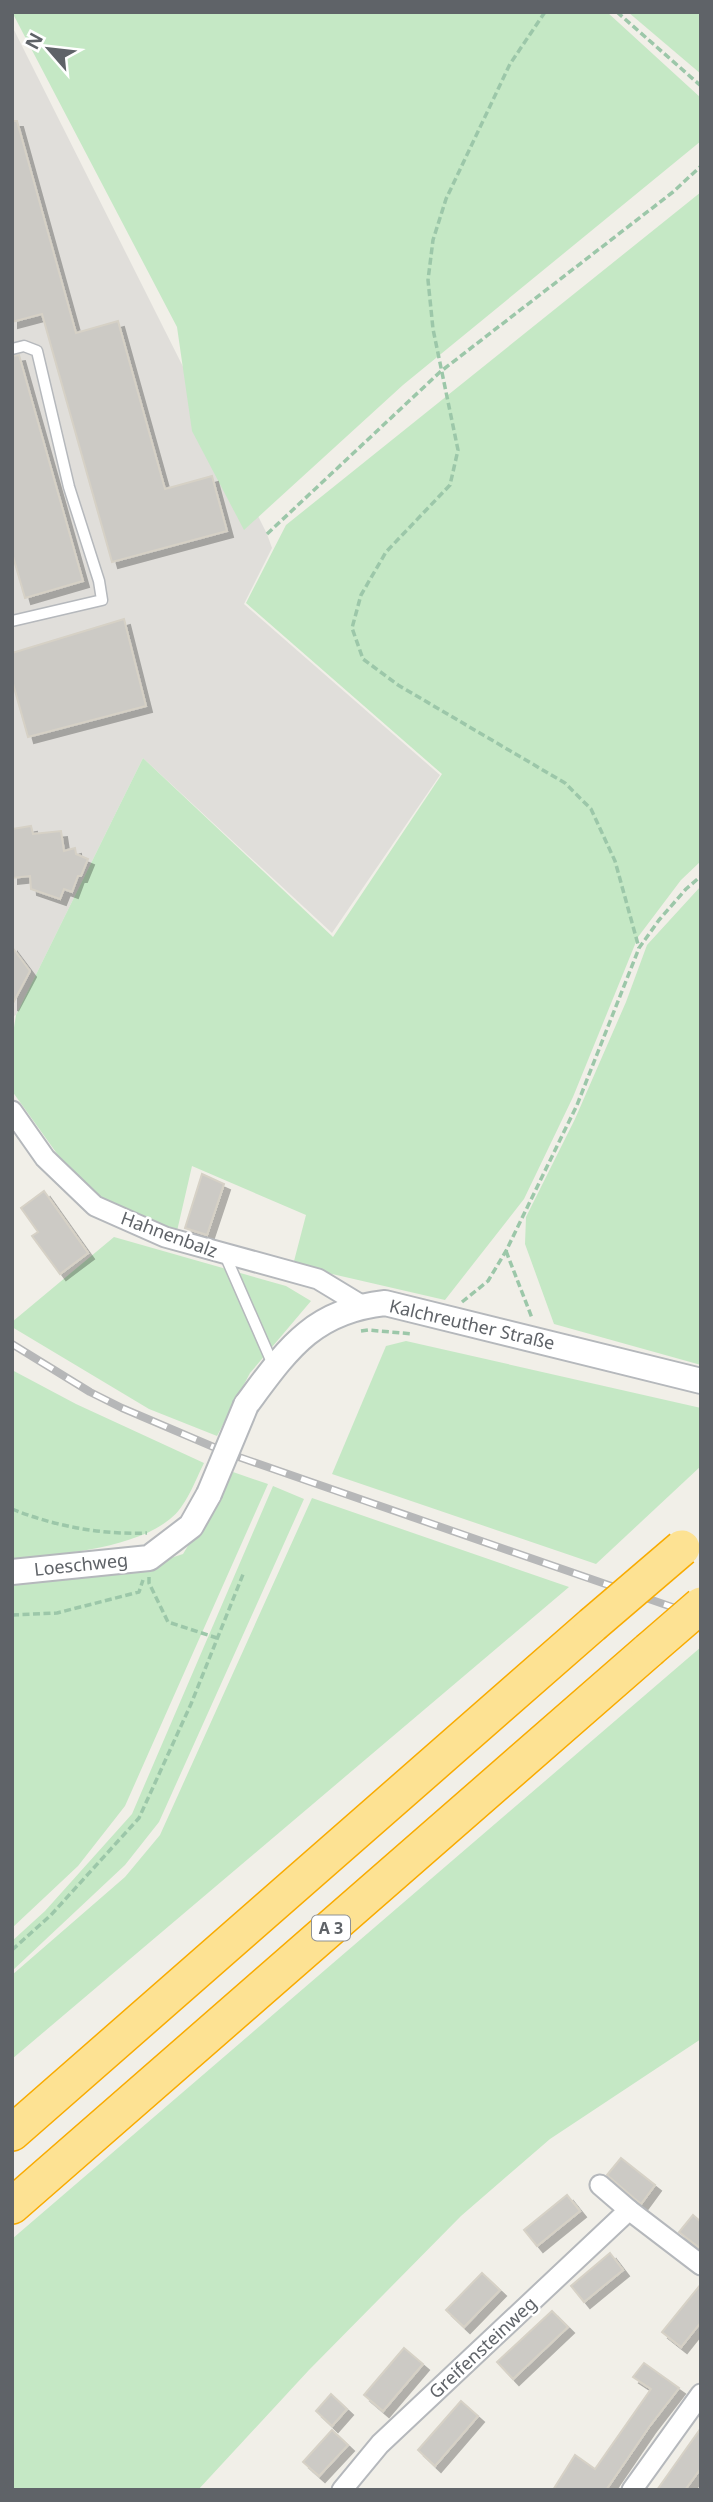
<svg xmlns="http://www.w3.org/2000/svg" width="713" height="2502" font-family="'Noto Sans',sans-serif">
<defs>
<filter id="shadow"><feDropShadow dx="6" dy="6" stdDeviation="0" flood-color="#0004"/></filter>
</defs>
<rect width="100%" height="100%" fill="#f1efe8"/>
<path fill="#e0deda" d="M12,26L267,534L272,548L244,604L440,775L332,933L143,758L16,1015L12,1017Z"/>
<g fill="#c5e8c5">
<path d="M12,12H607L701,98V141L403,385L244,530L192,431L177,327Z"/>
<path d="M628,12H701V74Z"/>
<path d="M701,192V861L681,880L638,937L573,1097L524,1199L445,1300L293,1265L306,1215L192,1166L177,1231L110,1206L73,1176L12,1091V1040L16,1015L143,758L333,937L442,774L246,603L286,525Z"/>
<path d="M701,886V1365L554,1324L525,1244L526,1217L575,1119L626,1002L647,945Z"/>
<path d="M114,1237L286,1286L311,1301L250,1373L217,1436L149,1409L12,1327V1322Z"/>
<path d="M406,1341L701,1408V1466L596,1564L332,1474L386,1346Z"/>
<path d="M12,1370L76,1404L204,1463C195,1481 186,1507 170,1519C134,1549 58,1554 12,1560Z"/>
<path d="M233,1472L268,1484L125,1806L78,1866L12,1928V1584L121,1574L183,1554Z"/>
<path d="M273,1486L304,1499L159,1822L125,1865L12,1971V1941L45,1911L132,1814Z"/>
<path d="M312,1498L569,1587L12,2059V1975L125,1877L160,1835Z"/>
<path d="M701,1647V2039L550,2139L461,2216L309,2370L198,2490H12V2239Z"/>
</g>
<g fill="#cccac5" stroke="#d6d1c6" stroke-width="2" filter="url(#shadow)">
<path d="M12,121H17L76,333L118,321L165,489L212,476L227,531L112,562L42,314L12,322Z"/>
<path d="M19,355L83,581L25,598L12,553V356Z"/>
<path d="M124,619L146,706L28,737L12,680V653Z"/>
<path d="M31,826L33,834L61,831L64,851L75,848L76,854L88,859L81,876H78L72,892L64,889L60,899L31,889L30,876L12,878V829Z"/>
<path d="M12,947L30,971L12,1005Z"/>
<path d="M202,1174L224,1184L207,1235L185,1228Z"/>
<path d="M44,1191L88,1253L60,1274L32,1236L38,1232L21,1208Z"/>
<path d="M621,2158L655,2185L641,2204L607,2175Z"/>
<path d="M567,2195L580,2211L537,2246L524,2230Z"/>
<path d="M693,2215L701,2222V2249L679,2232Z"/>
<path d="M610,2253L623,2270L584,2302L571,2286Z"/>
<path d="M482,2273L500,2290L464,2327L446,2310Z"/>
<path d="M701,2284V2322L681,2347L662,2332Z"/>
<path d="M552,2311L568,2327L513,2379L497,2362Z"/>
<path d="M404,2348L423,2364L383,2411L364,2395Z"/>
<path d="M644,2363L679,2388L649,2427L606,2490H553L575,2455L595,2469L651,2389L633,2377Z"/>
<path d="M331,2394L347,2409L332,2426L316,2411Z"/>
<path d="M461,2401L478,2416L435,2466L418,2450Z"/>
<path d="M701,2428V2468L685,2490H657Z"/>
<path d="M332,2430L348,2445L319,2476L303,2462Z"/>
</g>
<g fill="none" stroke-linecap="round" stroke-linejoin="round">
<g stroke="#b5b8bc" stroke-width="13">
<g id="service">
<path d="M12,349L24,346L37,351L69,487L99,581L102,600L12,621"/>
<path d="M225,1255L274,1367"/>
</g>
</g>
<g stroke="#b5b8bc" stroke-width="23">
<g id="minor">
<path d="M12,1111L45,1158L95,1206L165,1237L318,1279L361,1305"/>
<path d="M600,2185L629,2210"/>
<path d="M342,2490L380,2444L629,2210L701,2265"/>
<path d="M632,2490L701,2394"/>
</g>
</g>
<g stroke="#b5b8bc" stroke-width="28">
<g id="tertiary">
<path d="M246,1405C287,1350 312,1311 385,1303L701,1381"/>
<path d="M12,1572L149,1558L191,1526L209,1494"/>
</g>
</g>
<g stroke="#f9ab00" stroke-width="38">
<g id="motorway">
<path d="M12,2133L592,1625"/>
<path d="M12,2206L649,1650"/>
</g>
</g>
<g stroke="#9cc7a9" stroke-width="3.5" stroke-dasharray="7 3.5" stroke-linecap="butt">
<path d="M545,12L510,64L446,199L433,240L428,280L433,329L458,450L450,485L386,552L361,595L352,628L363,659L398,685L565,783L591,809L615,861L639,948"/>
<path d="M617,12L701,86"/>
<path d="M267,534L440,372L673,192L701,166"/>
<path d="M506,1251L532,1318"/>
<path d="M462,1302L488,1281L506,1251L577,1105L639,948L659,920L686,889L701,876"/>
<path d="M361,1331L368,1330L413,1334"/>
<path d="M12,1509C54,1526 101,1535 147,1533"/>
<path d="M149,1577V1583L168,1622L217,1638"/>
<path d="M12,1615L57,1613L139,1592L143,1580"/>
<path d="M12,1950L51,1915L139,1818L191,1704L244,1572"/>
</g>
<use href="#service" stroke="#fff" stroke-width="10"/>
<use href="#minor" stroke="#fff" stroke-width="19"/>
<use href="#tertiary" stroke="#fff" stroke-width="24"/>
<use href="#motorway" stroke="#fde293" stroke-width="35"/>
<g stroke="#b6b7b8" stroke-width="8">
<path id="rail" d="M12,1344L90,1392L122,1408L230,1454L701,1617"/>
</g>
<use href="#rail" stroke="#fff" stroke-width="5" stroke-dasharray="16" stroke-linecap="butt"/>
<g stroke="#b5b8bc" stroke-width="28" stroke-linecap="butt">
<path id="tertiary-bridge" d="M209,1494L246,1405"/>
</g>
<g stroke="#f9ab00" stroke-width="38" stroke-linecap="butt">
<g id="motorway-bridge">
<path d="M592,1625L682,1548"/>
<path d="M649,1650L701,1605"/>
</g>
</g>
<use href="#tertiary-bridge" stroke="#fff" stroke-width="24"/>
<use href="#motorway-bridge" stroke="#fde293" stroke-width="35"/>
</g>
<g text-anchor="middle" stroke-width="5" stroke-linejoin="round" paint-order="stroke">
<rect fill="#fff" stroke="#8f9295" stroke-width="2" x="312" y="1915.5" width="38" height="25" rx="5"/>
<g font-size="16" font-weight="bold" fill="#5f6368">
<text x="331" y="1934">A 3</text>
</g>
<g font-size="18" fill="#5f6368" stroke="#fff">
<text transform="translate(169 1235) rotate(20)" y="6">Hahnenbalz</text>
<text transform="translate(472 1325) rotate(13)" y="6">Kalchreuther Straße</text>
<text transform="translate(81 1565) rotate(-6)" y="6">Loeschweg</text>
<text transform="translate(483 2348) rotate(-43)" y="6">Greifensteinweg</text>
</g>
</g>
<rect width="713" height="2502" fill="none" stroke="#5f6368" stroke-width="28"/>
<g transform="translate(49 49) rotate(298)" stroke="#ffffff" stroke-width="5" paint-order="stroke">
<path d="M0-5L12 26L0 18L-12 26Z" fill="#5f6368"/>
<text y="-10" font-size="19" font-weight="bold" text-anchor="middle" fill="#5f6368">N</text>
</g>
</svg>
